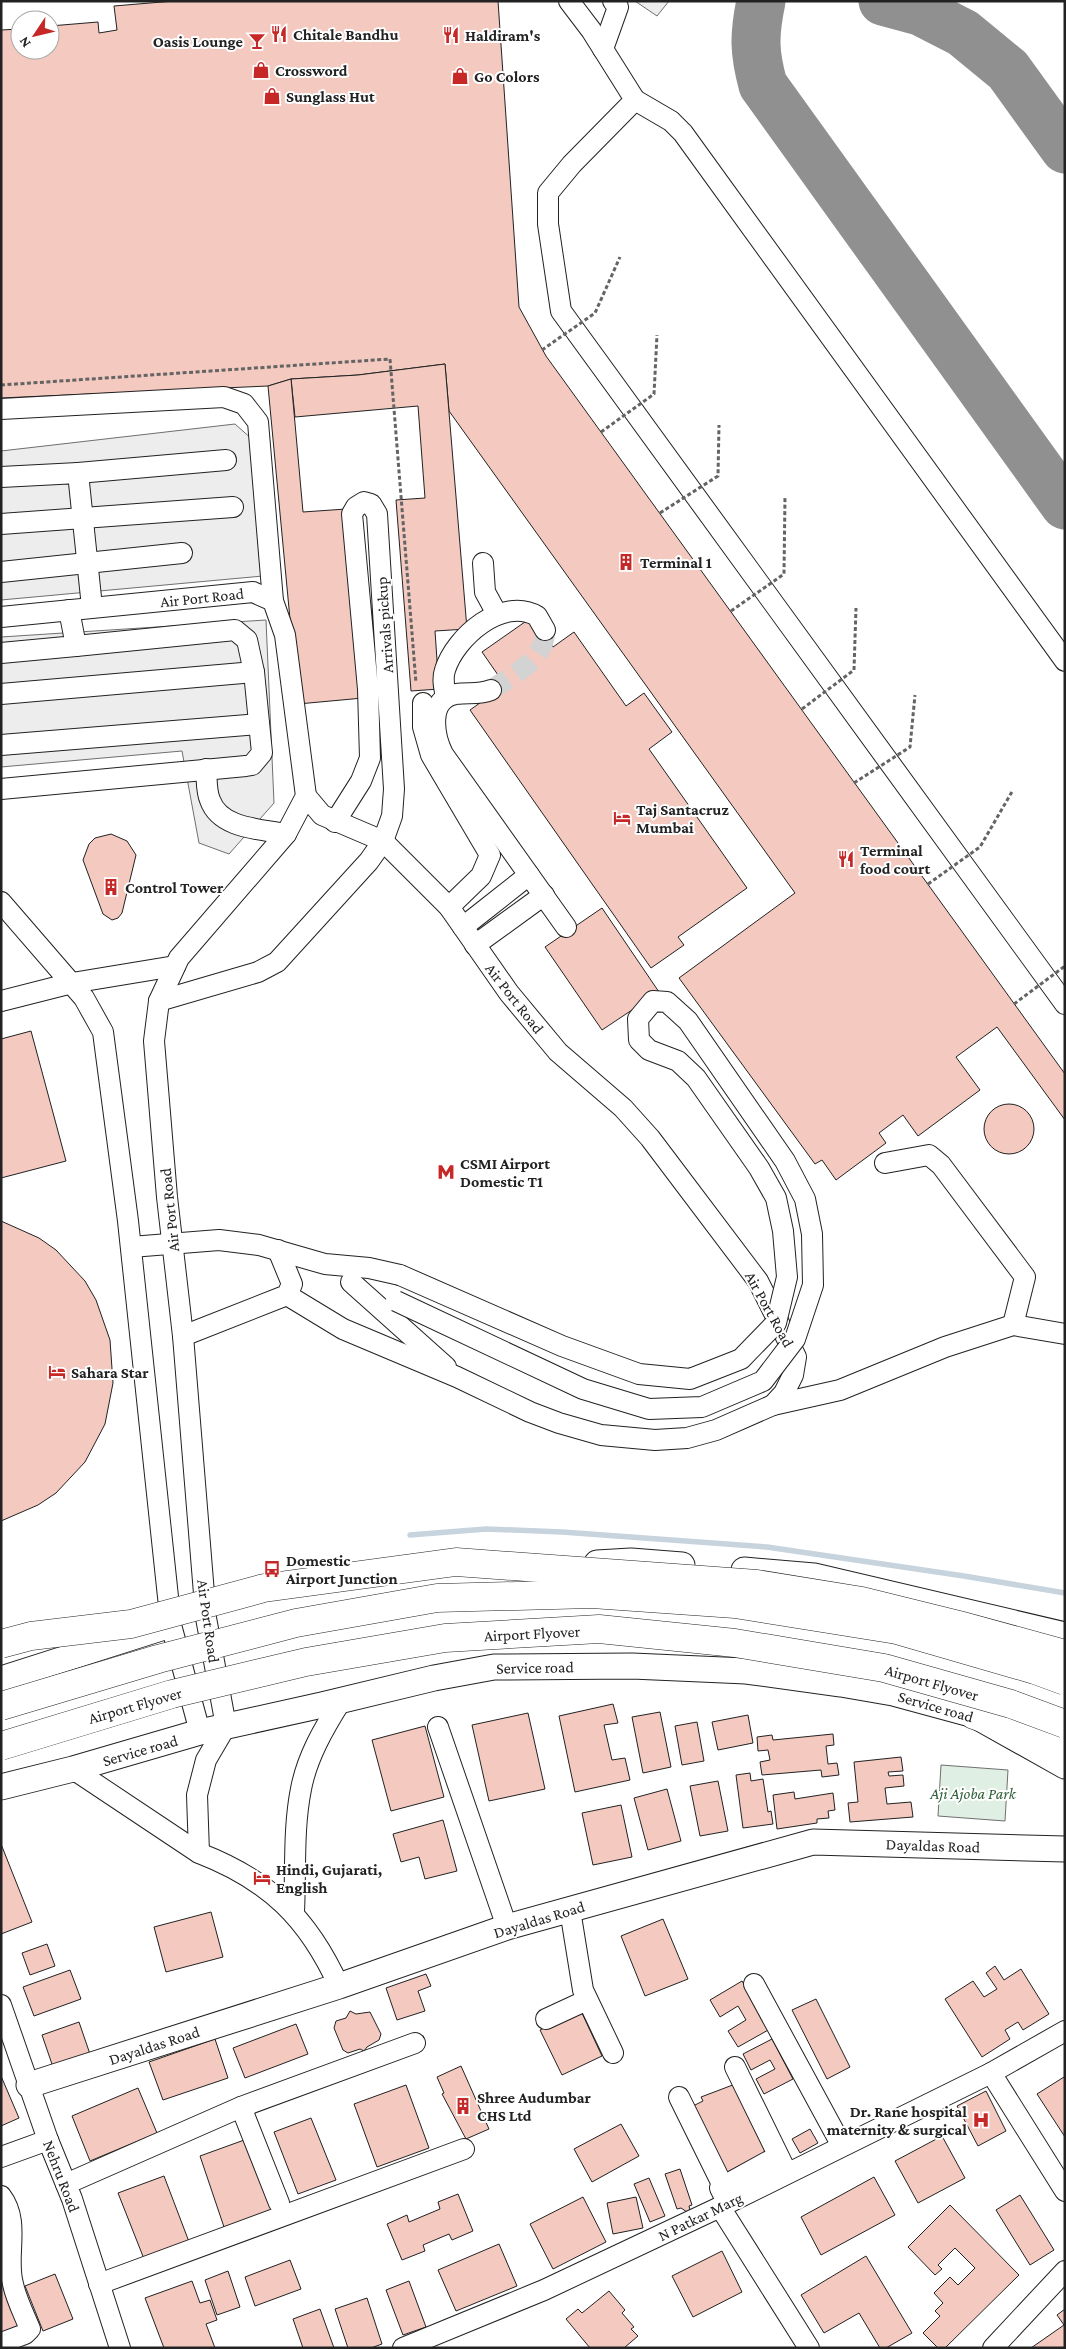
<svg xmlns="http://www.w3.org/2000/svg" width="1066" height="2349" font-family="'Crimson Pro',serif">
<rect width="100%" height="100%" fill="#fff"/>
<path fill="#e0efe3" stroke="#6f6f6f" d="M941,1765L1008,1770L1005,1821L938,1816Z"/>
<g fill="#ededed" stroke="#6f6f6f">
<path d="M635,1H669L657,16Z"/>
<path d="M235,424L253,440L263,576L1,600V451Z"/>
<path d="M266,620L274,803L229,854L199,843L182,751L1,767V637Z"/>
</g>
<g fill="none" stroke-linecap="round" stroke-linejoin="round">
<path stroke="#c7d3dd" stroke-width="5.5" d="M410,1535L486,1529L562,1532L767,1547L964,1576L1065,1593"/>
<g stroke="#909090" stroke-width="49">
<path d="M761,1C754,35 754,52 763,85L1065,505"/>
<path d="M883,1L920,11L963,33L1008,70L1065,149"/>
</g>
</g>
<g fill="#f3c9c0" stroke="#222">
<path d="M174,1H498L519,307L546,356L1065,1074V1120L997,1027L956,1057L980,1090L918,1136L903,1115L879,1133L886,1143L836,1180L822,1160L815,1164L679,978L795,893L449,411L445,364L358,375L291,379L268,386L1,398V30L20,29V50H50V26L98,22L99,33L117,30L114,6Z"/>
<path d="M445,364L467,629L435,631L439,689L411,691L396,500L425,498L418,406L295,417L291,379L358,375Z"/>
<path d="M291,379L303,512L346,509L363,698L298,704L268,386Z"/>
<path d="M532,617L553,647L574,632L626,706L644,693L672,732L649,749L747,888L678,937L684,945L651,968L470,710L505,685L482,652Z"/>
<path d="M111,834L127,841L136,855L122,913L118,918L112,920L103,914L83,860L89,844L95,838Z"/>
<path d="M602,908L659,992L602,1030L545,947Z"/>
<path d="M31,1031L66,1161L1,1178V1039Z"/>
<circle cx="1009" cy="1129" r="25"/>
<path d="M1,1221L39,1238L56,1250L85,1281L96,1300L110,1340L113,1383L105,1424L85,1462L56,1493L38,1505L1,1521Z"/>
<path d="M613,1704L618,1723L604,1725L612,1760L625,1758L630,1780L575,1792L559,1716Z"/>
<path d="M660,1712L671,1767L643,1773L632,1717Z"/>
<path d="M528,1713L545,1789L489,1801L472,1725Z"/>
<path d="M748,1715L753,1743L718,1750L712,1722Z"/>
<path d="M697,1722L704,1761L682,1765L675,1726Z"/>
<path d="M425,1726L444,1797L391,1811L372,1740Z"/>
<path d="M833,1734L834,1745L826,1746L828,1764L837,1763L839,1775L822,1777L821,1770L762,1775L760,1762L770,1760L768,1750L758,1751L757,1737L772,1735L773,1740Z"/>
<path d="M901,1757L903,1771L888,1772L889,1776L903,1775L904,1786L885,1788L887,1804L911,1802L913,1817L850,1822L848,1803L858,1802L854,1762Z"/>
<path d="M750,1773L751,1781L763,1779L768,1812L771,1811L773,1824L743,1828L736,1775Z"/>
<path d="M718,1781L728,1831L700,1836L690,1786Z"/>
<path d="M667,1789L681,1841L648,1850L634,1798Z"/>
<path d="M794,1792L795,1799L833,1793L835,1810L828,1811L829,1818L817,1819V1823L777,1829L773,1795Z"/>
<path d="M621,1805L632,1857L593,1865L582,1813Z"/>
<path d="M443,1820L457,1871L425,1879L419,1857L401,1862L393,1834Z"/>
<path d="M1,1844L32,1922L1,1934Z"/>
<path d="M211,1912L223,1957L166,1972L154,1927Z"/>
<path d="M663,1919L688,1979L645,1996L621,1936Z"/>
<path d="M47,1944L55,1966L30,1975L22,1953Z"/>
<path d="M995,1966L1004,1980L1021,1969L1049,2014L1023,2030L1018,2022L1005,2030L1010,2039L982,2057L945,1999L973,1981L984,1997L997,1989L986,1973Z"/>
<path d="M70,1970L81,1999L34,2016L23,1987Z"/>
<path d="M426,1974L431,1986L418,1991L425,2011L397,2020L386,1988Z"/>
<path d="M742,1981L770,2029L738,2047L728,2031L746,2020L738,2006L720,2017L710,2000Z"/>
<path d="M816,1999L850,2067L827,2079L792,2010Z"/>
<path d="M350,2011L356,2014L370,2012L381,2034L379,2040L367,2047L364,2051L360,2049L348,2053L343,2050L334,2028L336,2021L346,2018Z"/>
<path d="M581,2011L602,2056L562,2075L540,2030Z"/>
<path d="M79,2022L91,2057L54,2070L42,2035Z"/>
<path d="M296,2024L308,2054L245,2078L233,2048Z"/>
<path d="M215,2039L228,2078L163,2100L149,2062Z"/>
<path d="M772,2039L793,2079L764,2094L756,2079L775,2069L770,2060L751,2070L743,2054Z"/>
<path d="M461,2066L489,2129L466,2139L442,2094L444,2093L437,2077Z"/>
<path d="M1,2076L19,2118L1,2126Z"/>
<path d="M1064,2077L1065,2078V2137L1037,2094Z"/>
<path d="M738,2083L771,2156L723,2179L689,2108L703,2101L701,2097Z"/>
<path d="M406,2085L429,2148L377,2167L354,2104Z"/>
<path d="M138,2088L157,2133L90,2161L72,2116Z"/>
<path d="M986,2091L1006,2131L978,2146L957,2106Z"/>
<path d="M311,2118L336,2180L298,2194L274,2132Z"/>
<path d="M621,2124L639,2156L592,2182L574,2149Z"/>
<path d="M810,2129L818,2143L800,2153L792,2139Z"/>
<path d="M942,2136L965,2178L918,2203L895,2161Z"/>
<path d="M247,2139L273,2213L225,2230L200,2156Z"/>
<path d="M680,2169L692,2205L689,2206L690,2210L687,2212L681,2208L677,2209L665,2174Z"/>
<path d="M164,2176L191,2247L146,2264L118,2193Z"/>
<path d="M874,2177L895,2215L821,2255L801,2217Z"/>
<path d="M649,2178L665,2216L650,2222L634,2184Z"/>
<path d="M458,2194L473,2231L452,2240L449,2234L423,2245L425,2251L402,2260L387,2224L407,2215L409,2222L440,2209L438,2202Z"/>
<path d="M1020,2195L1054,2250L1030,2265L996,2210Z"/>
<path d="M583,2197L606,2242L553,2269L530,2224Z"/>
<path d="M636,2197L643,2228L613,2234L607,2203Z"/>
<path d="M950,2205L1019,2275L945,2348H938L923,2333L940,2316L935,2311L943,2303L934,2293L950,2277L958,2285L975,2268L955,2248L938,2265L942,2269L935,2275L908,2247Z"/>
<path d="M499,2244L517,2286L456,2311L438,2270Z"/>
<path d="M722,2251L742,2292L693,2317L672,2276Z"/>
<path d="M866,2256L912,2333L886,2348H880L859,2313L824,2333L801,2295Z"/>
<path d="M290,2260L301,2289L255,2306L245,2277Z"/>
<path d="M228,2271L240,2307L217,2315L205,2280Z"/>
<path d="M55,2274L73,2319L43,2331L25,2286Z"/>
<path d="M192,2281L200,2303L210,2300L217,2320L206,2324L215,2348H164L145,2298Z"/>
<path d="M409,2281L426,2327L403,2335L386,2290Z"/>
<path d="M1,2283H4L21,2327L1,2335Z"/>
<path d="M609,2291L625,2310L622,2313L634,2327L631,2329L638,2336L624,2348H590L566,2319L578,2309L582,2313Z"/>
<path d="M367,2298L382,2344L371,2348H348L335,2309Z"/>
<path d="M320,2309L334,2348H303L293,2319Z"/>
<path d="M1065,2309V2348H1031L1064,2325L1057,2315Z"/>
</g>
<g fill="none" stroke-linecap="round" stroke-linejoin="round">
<path stroke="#d3d3d3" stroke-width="20" stroke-dasharray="20 10" stroke-linecap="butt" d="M491,690C512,675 546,660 545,630"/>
<g stroke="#222" stroke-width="22">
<g id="minor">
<path d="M569,1L591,30L635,100L572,164L548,193V224L561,311L1065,1004"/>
<path d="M603,49L618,7L613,1"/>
<path d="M635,100L671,121L683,133L1065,661"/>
<path d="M1,409L224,397L244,404L258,422L273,601"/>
<path d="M78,473L226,460"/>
<path d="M1,477L78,473L92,607"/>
<path d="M1,524L233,507"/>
<path d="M483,563L485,592L497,614"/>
<path d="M1,572L182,553"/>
<path d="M1,617L253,592L273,601L285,635L306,796L286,834L179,958L159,1001L154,1041L167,1197L183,1336L206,1618L226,1726L206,1760L197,1795L199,1853"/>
<path d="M1,653L76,646L69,610"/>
<path d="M491,690C479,695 468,692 456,694C427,698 434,736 443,754L566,927"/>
<path d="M1,694L254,672"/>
<path d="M446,697C444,687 442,679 445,670C455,637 503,596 537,616L545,630"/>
<path d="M423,703V727L431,755L490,855L481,876L449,907"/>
<path d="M1,745L259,724"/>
<path d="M206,769C207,779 206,791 210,800C220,829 261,829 286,834"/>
<path d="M1,789L246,766L252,765L262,753L254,672L247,640L235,630L76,646"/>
<path d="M1,902L84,998L103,1032L128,1221L171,1625L200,1732"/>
<path d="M463,927L529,875"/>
<path d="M475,945L544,895"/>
<path d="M1,1001L72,983L175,966"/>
<path d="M159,1001L258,972L277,962L369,861L383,841L392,816L394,789L377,514L371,504L364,502L356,507L352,514L368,689L370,758L361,781L335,822"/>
<path d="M885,1163L929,1155L941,1165L1025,1277L1013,1325"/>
<path d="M131,1247L219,1240L259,1245L325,1264L369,1268L400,1275"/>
<path d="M351,1282L446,1367"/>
<path d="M287,1295L343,1329L457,1377L530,1412L559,1423L601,1435L655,1440L687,1438L716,1430L773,1405L784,1393L793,1375L796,1357L758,1281L650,1138L623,1108L558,1052L509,993L449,907L383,841L322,815L306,796"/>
<path d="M183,1336L287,1295L292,1284L278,1250"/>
<path d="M773,1405L840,1390L945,1347L1013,1325L1065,1334"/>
<path d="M438,1727L507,1927"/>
<path d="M73,1769L199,1853C269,1880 308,1918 339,1986"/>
<path d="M570,1910L583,1990L613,2053"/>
<path d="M294,1912C296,1871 293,1829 301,1789C307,1757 324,1728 341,1701"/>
<path d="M754,1984L842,2146"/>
<path d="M1,2005L48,2140L72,2199L120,2348"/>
<path d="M546,2019L587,2000"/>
<path d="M735,2067L787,2173"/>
<path d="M991,2073L1065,2191"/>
<path d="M679,2097L723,2186"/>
<path d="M241,2107L279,2203"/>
<path d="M1,2157L48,2140"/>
<path d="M66,2184L241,2107L415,2043"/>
<path d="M1,2196C21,2222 5,2256 13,2284C16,2299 24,2314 30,2329L25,2334L1,2343"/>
<path d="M724,2196L720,2188L778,2156"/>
<path d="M720,2207L809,2348"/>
<path d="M99,2284L464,2149"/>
<path d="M403,2348L544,2290L720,2207L991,2073L1065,2031"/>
<path d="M993,2348L1065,2271"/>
</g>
</g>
<g stroke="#222" stroke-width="27">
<g id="major">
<path d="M597,1563L631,1561L682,1565"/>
<path d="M744,1570L814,1576L1065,1635"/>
<path d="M1,1679L161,1628"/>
<path d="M1,1787L73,1769L200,1732L322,1705L434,1678L494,1667L632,1666L746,1671L841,1684L893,1693L974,1715L1065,1766"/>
<path d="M29,2085L339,1986L507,1927L813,1842L1065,1849"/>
</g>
</g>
<g stroke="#222" stroke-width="29">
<path id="highway" d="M974,1715L1065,1746"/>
</g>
<path stroke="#646464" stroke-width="3" stroke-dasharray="4 2.5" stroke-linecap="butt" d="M1,385L390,359L416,683"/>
<use href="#minor" stroke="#fff" stroke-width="20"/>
<use href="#major" stroke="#fff" stroke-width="25"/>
<use href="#highway" stroke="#fff" stroke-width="28"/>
<g stroke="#222" stroke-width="22" stroke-linecap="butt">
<path id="minor-bridge" d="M396,1301L583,1389L649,1409L702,1407L763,1381L795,1339L813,1285L812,1234L805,1199L785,1161L688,1021L667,1002L653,1001L638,1019L639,1040L649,1050L678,1061L696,1078L759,1168L776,1198L783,1231L787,1277L776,1323L741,1359L690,1379L639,1374L562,1346L400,1275"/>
</g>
<g stroke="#222" stroke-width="29" stroke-linecap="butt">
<g id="highway-bridge">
<path d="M1,1644L31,1636L131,1624L264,1588L456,1562L757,1584L862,1601L959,1625L1065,1654"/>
<path d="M1,1706L158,1659L296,1623L437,1598L592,1594L735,1604L897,1630L1035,1670L1065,1681"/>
<path d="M1,1746L172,1694L306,1662L445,1638L599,1629L735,1643L884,1668L1011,1704L1065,1724"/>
</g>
</g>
<g stroke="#646464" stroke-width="3" stroke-dasharray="4 2.5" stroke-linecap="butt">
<path d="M542,350L595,313L620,257"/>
<path d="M601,432L654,394L657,335"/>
<path d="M660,513L718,476L719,425"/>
<path d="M731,611L784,574L785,496"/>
<path d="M802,709L854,670L856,608"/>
<path d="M854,783L910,747L915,695"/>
<path d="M928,884L980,847L1013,790"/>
<path d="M1014,1004L1065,966"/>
</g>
<use href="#minor-bridge" stroke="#fff" stroke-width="20"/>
<use href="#highway-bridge" stroke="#fff" stroke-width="28"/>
</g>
<defs>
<g id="restaurant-bare" transform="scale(1.35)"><path d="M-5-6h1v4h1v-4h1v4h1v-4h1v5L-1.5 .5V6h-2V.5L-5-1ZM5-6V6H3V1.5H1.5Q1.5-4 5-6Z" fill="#c62828" stroke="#fff" stroke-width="2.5" paint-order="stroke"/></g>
<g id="bar-bare" transform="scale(1.35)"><path d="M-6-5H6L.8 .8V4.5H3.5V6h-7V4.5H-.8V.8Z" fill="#c62828" stroke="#fff" stroke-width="2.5" paint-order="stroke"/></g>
<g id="shop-bare" transform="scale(1.35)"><path d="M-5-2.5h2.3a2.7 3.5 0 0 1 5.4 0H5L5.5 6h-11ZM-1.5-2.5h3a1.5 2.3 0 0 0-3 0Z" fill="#c62828" stroke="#fff" stroke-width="2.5" paint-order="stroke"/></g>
<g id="building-bare" transform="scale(1.35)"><path d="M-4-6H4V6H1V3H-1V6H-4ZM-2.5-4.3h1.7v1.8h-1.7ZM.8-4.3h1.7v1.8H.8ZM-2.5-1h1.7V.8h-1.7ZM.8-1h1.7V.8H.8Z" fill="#c62828" stroke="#fff" stroke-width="2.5" paint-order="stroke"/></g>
<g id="hotel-bare" transform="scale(1.35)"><path d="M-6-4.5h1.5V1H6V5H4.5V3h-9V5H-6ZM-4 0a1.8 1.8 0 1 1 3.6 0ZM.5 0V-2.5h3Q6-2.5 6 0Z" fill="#c62828" stroke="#fff" stroke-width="2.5" paint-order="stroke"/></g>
<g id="metro-bare" transform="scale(1.35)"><path d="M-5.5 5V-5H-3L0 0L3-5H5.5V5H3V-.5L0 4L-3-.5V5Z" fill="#c62828" stroke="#fff" stroke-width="2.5" paint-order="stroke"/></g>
<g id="bus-bare" transform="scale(1.35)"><path d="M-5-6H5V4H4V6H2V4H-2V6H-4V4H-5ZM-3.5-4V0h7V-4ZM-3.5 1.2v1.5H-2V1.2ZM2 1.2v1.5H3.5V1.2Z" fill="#c62828" stroke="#fff" stroke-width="2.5" paint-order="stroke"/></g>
<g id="hospital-bare" transform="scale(1.35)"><path d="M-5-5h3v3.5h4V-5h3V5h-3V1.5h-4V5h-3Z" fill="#c62828" stroke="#fff" stroke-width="2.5" paint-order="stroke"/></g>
</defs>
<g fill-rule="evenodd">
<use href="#restaurant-bare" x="279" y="34"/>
<use href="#restaurant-bare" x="451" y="35"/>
<use href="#bar-bare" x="257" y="41"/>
<use href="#shop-bare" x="261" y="70"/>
<use href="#shop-bare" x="460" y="76"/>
<use href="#shop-bare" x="272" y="96"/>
<use href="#building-bare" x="626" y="562"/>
<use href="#hotel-bare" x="622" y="818"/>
<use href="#restaurant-bare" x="846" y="859"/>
<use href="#building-bare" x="111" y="887"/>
<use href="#metro-bare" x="446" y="1172"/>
<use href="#hotel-bare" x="57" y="1372"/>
<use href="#bus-bare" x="272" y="1569"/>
<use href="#hotel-bare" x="262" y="1878"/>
<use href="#building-bare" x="463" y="2106"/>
<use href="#hospital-bare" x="981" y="2120"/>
</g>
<g text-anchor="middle" stroke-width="4" stroke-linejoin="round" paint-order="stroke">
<g font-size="16" font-weight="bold" fill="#222" stroke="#fff" text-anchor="start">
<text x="293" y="40">Chitale Bandhu</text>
<text x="465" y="41">Haldiram's</text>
<text x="243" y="47" text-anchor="end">Oasis Lounge</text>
<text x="275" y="76">Crossword</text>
<text x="474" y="82">Go Colors</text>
<text x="286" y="102">Sunglass Hut</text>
<text x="640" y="568">Terminal 1</text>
<text x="636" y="815">Taj Santacruz<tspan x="636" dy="18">Mumbai</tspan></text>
<text x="860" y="856">Terminal<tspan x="860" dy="18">food court</tspan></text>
<text x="125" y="893">Control Tower</text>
<text x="460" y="1169">CSMI Airport<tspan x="460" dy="18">Domestic T1</tspan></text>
<text x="71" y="1378">Sahara Star</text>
<text x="286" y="1566">Domestic<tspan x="286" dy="18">Airport Junction</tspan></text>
<text x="276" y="1875">Hindi, Gujarati,<tspan x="276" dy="18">English</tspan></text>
<text x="477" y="2103">Shree Audumbar<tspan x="477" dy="18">CHS Ltd</tspan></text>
<text x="967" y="2117" text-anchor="end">Dr. Rane hospital<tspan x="967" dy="18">maternity &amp; surgical</tspan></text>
</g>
<g font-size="16" fill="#222" stroke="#fff">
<text transform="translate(202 597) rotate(-6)" y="6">Air Port Road</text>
<text transform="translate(384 625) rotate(-94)" y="6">Arrivals pickup</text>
<text transform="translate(515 998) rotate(52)" y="6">Air Port Road</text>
<text transform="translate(169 1210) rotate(-96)" y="6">Air Port Road</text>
<text transform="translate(770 1309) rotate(61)" y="6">Air Port Road</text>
<text transform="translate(209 1621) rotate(82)" y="6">Air Port Road</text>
<text transform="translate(532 1633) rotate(-3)" y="6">Airport Flyover</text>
<text transform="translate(535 1667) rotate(-1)" y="6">Service road</text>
<text transform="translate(932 1682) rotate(16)" y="6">Airport Flyover</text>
<text transform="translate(135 1705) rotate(-16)" y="6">Airport Flyover</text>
<text transform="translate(936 1706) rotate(16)" y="6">Service road</text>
<text transform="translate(140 1750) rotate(-16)" y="6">Service road</text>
<text transform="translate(933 1845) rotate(2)" y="6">Dayaldas Road</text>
<text transform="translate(539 1919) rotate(-17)" y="6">Dayaldas Road</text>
<text transform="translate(154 2045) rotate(-18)" y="6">Dayaldas Road</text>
<text transform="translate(62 2176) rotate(69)" y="6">Nehru Road</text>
<text transform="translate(700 2216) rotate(-26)" y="6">N Patkar Marg</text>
</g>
<g font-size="16" font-style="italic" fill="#2f5e38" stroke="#fff">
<text x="973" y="1799">Aji Ajoba Park</text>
</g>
</g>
<rect width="1066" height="2349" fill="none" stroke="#222222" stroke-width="5"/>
<g transform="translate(35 35) rotate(235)"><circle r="24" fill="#ffffff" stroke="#a7a7a7"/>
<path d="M0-4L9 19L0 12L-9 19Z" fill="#c62828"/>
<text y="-8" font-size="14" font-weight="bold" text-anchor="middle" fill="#222222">N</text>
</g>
</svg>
